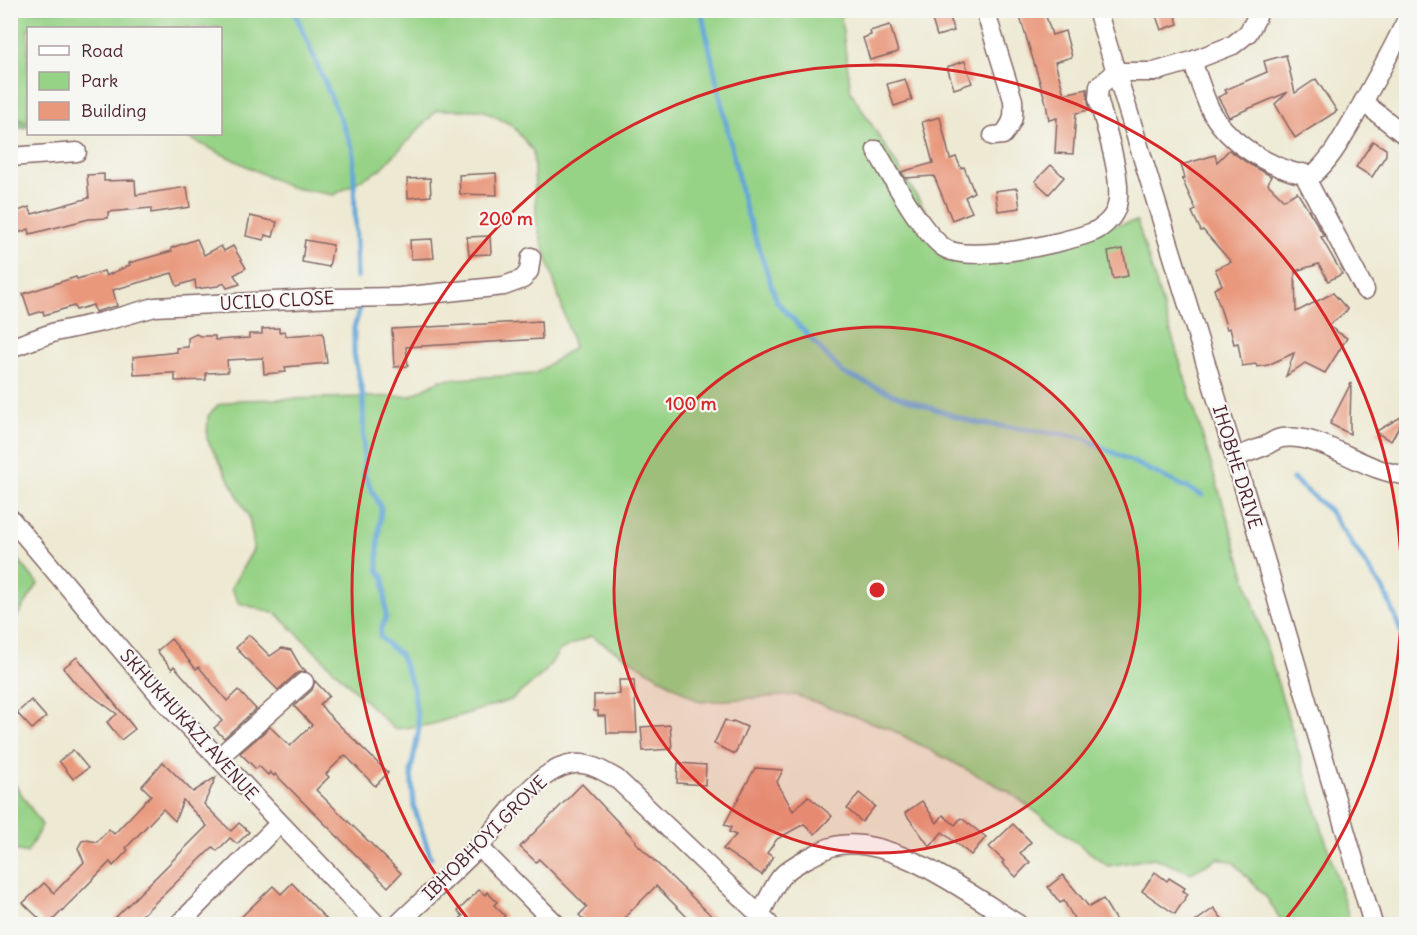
<svg xmlns="http://www.w3.org/2000/svg" width="1417" height="935" font-family="Delius,sans-serif">
<rect width="100%" height="100%" fill="#f6f6f2"/>
<filter id="ink" filterUnits="userSpaceOnUse"><feTurbulence type="fractalNoise" baseFrequency=".0167" numOctaves="2"/><feDisplacementMap in="SourceGraphic" scale="12" xChannelSelector="R" yChannelSelector="G"/><feConvolveMatrix kernelMatrix="1 2 1 2 8 2 1 2 1" color-interpolation-filters="sRGB"/></filter>
<filter id="wash" filterUnits="userSpaceOnUse"><feTurbulence type="fractalNoise" baseFrequency=".008" numOctaves="4" result="noise"/><feDisplacementMap in="SourceGraphic" scale="24" xChannelSelector="R" yChannelSelector="G"/><feGaussianBlur stdDeviation="1.35" result="paint"/><feColorMatrix in="noise" values="0 0 0 0 0 0 0 0 0 0 0 0 0 0 0 0 0 1.4 0 .05"/><feComposite in="paint" operator="in"/></filter>
<g filter="url(#wash)">
<rect width="100%" height="100%" fill="#ede9d2"/>
<g fill="#97d387" stroke="#707959" stroke-width="1.5">
<path d="M10,11H840L851,92L944,240L957,247H981L1137,221L1351,924H1283L1267,898L1233,862L1219,858L1191,873L1154,858L1108,866L1009,792L890,729L795,695L700,702L591,636L560,650L545,672L511,700L429,725L394,729L277,614L239,603L231,588L253,550V539L249,517L207,439L208,416L218,405L239,400L410,396L440,380L535,374L574,347L537,225L533,151L512,125L482,110H437L381,169L334,195L289,187L181,134H220V28H28V122L10,117Z"/>
<path d="M11,550L38,584L11,626Z"/>
<path d="M10,777L42,825L27,853L11,849Z"/>
</g>
<path fill="#79b574" stroke="#626a50" stroke-width="1.5" d="M10,117L28,122V127L11,129Z"/>
<g fill="none" stroke-linecap="round" stroke-linejoin="round">
<g stroke="#62a6d7" stroke-width="5">
<path d="M294,10L353,149L357,277"/>
<path d="M701,10L744,204L777,302L843,373L900,397L972,422L1081,437L1202,495"/>
<path d="M360,308L354,328V354L363,396L364,474L381,508L378,544V570L384,578L386,618L381,628L380,636L390,647L400,654L413,687L419,728L411,771L414,807L431,858"/>
<path d="M1293,479L1329,510L1386,594L1406,644"/>
</g>
</g>
<g id="blocks">
<g fill="#e9987c">
<path d="M940,10H948L954,31L937,36L930,13Z"/>
<path d="M1040,10H1044L1052,35L1065,31L1072,57L1055,62L1064,94L1087,89V91L1089,110L1076,113L1073,154L1055,153L1057,118L1049,120L1045,99L1020,17Z"/>
<path d="M1154,10H1174L1178,24L1161,30Z"/>
<path d="M890,25L898,52L870,60L863,38L871,35L870,31Z"/>
<path d="M1286,55L1295,93L1316,79L1337,111L1295,138L1275,104L1288,92L1229,117L1218,97L1227,93L1225,90L1267,72L1264,61Z"/>
<path d="M965,61L972,83L954,89L947,67Z"/>
<path d="M905,79L912,100L894,106L887,84Z"/>
<path d="M940,117L950,159L956,157L961,168L964,167L974,192L965,197L972,212L952,220L934,176L905,178L901,172L933,163L922,122Z"/>
<path d="M1373,141L1386,149V155L1372,177L1356,167Z"/>
<path d="M1229,150L1249,164L1271,176L1268,184L1284,200L1297,192L1314,219L1324,236L1321,237L1342,274L1328,281L1319,264L1295,271L1296,312L1333,293L1348,310L1328,326L1347,338L1325,373L1305,363L1286,376L1294,353L1268,365L1257,367L1256,364L1242,366L1238,343L1234,344L1230,328L1227,329L1214,289L1222,285L1215,269L1231,262L1203,230L1201,231L1192,212L1196,210L1182,179L1185,178L1181,165L1215,155L1217,162Z"/>
<path d="M1051,165L1064,177L1049,194L1035,181Z"/>
<path d="M496,173L497,195L460,194L459,175Z"/>
<path d="M104,174V181L135,180L136,195L187,187L190,207L151,213V208L108,212V218L89,219L30,234L29,229L10,236V214L29,207L32,214L89,198L87,175Z"/>
<path d="M430,178L431,196L408,198L407,179Z"/>
<path d="M1017,188L1020,208L998,211L995,191Z"/>
<path d="M250,216L277,222L273,237L265,235L264,240L246,236Z"/>
<path d="M490,236L491,254L469,255L467,237Z"/>
<path d="M197,239L204,255L221,246L224,251L233,246L246,268L234,275L240,284L227,288L224,283L218,286L196,289L195,280L177,286L172,273L113,290L117,306L112,307L95,312L93,305L76,310L74,306L44,315L43,311L30,315L23,294L76,277L77,279L104,271L106,276L130,265L129,263L172,251L171,248Z"/>
<path d="M432,239L434,258L411,259L410,240Z"/>
<path d="M305,240L333,245L329,267L302,262Z"/>
<path d="M1123,249L1128,276L1113,279L1108,252Z"/>
<path d="M541,321L542,339L406,347L408,366L394,367L392,329Z"/>
<path d="M279,328V332L285,331L286,336L323,333L327,363L285,367L286,372L264,374L263,358L227,360L228,372L206,373V380L175,381V373H171L134,375L133,357L177,352L176,348L188,347V338L196,334L200,336H215V340L249,338V334H262V329Z"/>
<path d="M1351,383L1350,423V434L1330,424Z"/>
<path d="M1406,414L1391,441L1375,432Z"/>
<path d="M249,635L270,656L282,648L291,650L302,669L303,668L306,671L297,673L278,690L236,648Z"/>
<path d="M171,639L196,669L199,667L227,701L238,690L256,709L224,738L214,728L222,721L174,666L172,669L157,651Z"/>
<path d="M77,657L135,729L121,740L107,722L117,714L76,684L63,668Z"/>
<path d="M619,680H634L637,733H607L606,716H598V711H594V695L620,694Z"/>
<path d="M315,681L329,696L320,704L326,712L388,773L375,786L345,755L326,774L329,777L316,790L401,873L388,887L275,774L274,776L270,772L268,775L259,766L256,769L240,753L270,727L290,746L312,725L294,706L312,690Z"/>
<path d="M31,700L46,717L32,729L17,713Z"/>
<path d="M725,720L732,723L733,721L747,727L735,754L714,744Z"/>
<path d="M670,725L672,749L643,751L641,727Z"/>
<path d="M73,750L88,768L73,779L59,761Z"/>
<path d="M163,762L193,792L216,777L204,804L231,831L239,823L249,832L237,844L230,838L217,851L213,847L133,924H109L207,826L183,800L175,821L163,809L126,848L128,850L113,866L110,862L49,924H45L23,903L44,883L54,893L84,862L78,848L82,841L86,840L97,842L109,829L114,834L151,795L142,786Z"/>
<path d="M678,763L706,765L705,785L677,783Z"/>
<path d="M755,768L783,770L777,782L793,811L808,796L832,816L815,834L804,824L777,839L767,853L773,857L762,875L723,849L736,835L729,832L731,827L724,825Z"/>
<path d="M582,784L636,841L635,842L720,924H694L656,886L626,916L634,924H588L579,915L587,907L539,859L536,862L520,847Z"/>
<path d="M859,793L875,806L862,822L847,809Z"/>
<path d="M922,801L937,823L943,815L955,825L961,818L986,837L971,855L942,832L930,847L905,813Z"/>
<path d="M1013,824L1031,842L1020,853L1030,862L1016,877L1002,863L1004,861L989,847Z"/>
<path d="M1155,872L1167,881L1169,878L1185,888L1183,891L1188,894L1175,914L1142,891Z"/>
<path d="M1063,875L1089,907L1103,899L1118,924H1077L1064,901L1060,903L1048,887Z"/>
<path d="M292,883L331,924H234L273,886L281,894Z"/>
<path d="M479,890L485,895L487,892L497,902L494,905L505,916L496,924H454L463,916L458,911Z"/>
<path d="M1214,908L1226,924H1192Z"/>
</g>
</g>
</g>
<g filter="url(#ink)">
<use href="#blocks" fill-opacity="0" stroke="#836665" stroke-width="1.5"/>
<g fill="none" stroke-linecap="round" stroke-linejoin="round">
<g stroke="#836665" stroke-width="21">
<g id="minor">
<path d="M985,10L1013,100C1014,118 1014,121 1003,135L993,136"/>
<path d="M1097,10L1235,458L1373,924"/>
<path d="M1192,61C1198,77 1203,94 1210,109C1225,139 1260,161 1290,171C1297,174 1306,174 1313,175C1330,160 1340,142 1351,123C1371,89 1389,56 1406,21"/>
<path d="M1363,102L1406,136"/>
<path d="M876,150C891,176 920,230 943,247C966,265 1063,243 1090,233C1100,230 1112,220 1116,209C1125,184 1105,126 1098,98L1099,86L1116,72H1154L1192,61L1233,45L1248,33L1257,17L1258,10"/>
<path d="M10,157L77,152"/>
<path d="M1303,173L1365,290"/>
<path d="M10,348L55,332L102,322L155,307L333,298L400,297L504,286L523,279L529,271L531,257"/>
<path d="M1235,458C1245,453 1255,450 1265,446C1271,443 1275,439 1282,438C1324,433 1364,473 1406,475"/>
<path d="M10,518L166,703L376,924"/>
<path d="M218,758L304,682"/>
<path d="M479,847L556,924"/>
<path d="M760,915C766,903 772,889 780,878C787,869 800,862 810,857C817,854 824,849 831,847C887,830 972,896 1018,924"/>
<path d="M179,924L279,824"/>
<path d="M398,924C424,899 452,874 478,848C503,822 536,768 574,764C589,762 605,772 617,779L769,924"/>
</g>
</g>
<use href="#minor" stroke="#fff" stroke-width="18"/>
</g>
</g>
<circle cx="877" cy="590" r="263" fill="#d62828" fill-opacity=".12"/>
<g fill="none" stroke="#d62828" stroke-width="3">
<circle cx="877" cy="590" r="263"/>
<path d="M472 924A525 525 0 1 1 1282 924"/>
</g>
<g text-anchor="middle" stroke-width="4.5" stroke-linejoin="round" paint-order="stroke">
<g font-size="18" fill="#4a1f2b" stroke="#f6f6f2">
<text transform="translate(277 301) rotate(-3)" y="6">UCILO CLOSE</text>
<text transform="translate(1237 467) rotate(73)" y="6">IHOBHE DRIVE</text>
<text transform="translate(189 725) rotate(48)" y="6">SKHUKHUKAZI AVENUE</text>
<text transform="translate(485 838) rotate(-45)" y="6">IBHOBHOYI GROVE</text>
</g>
</g>
<circle cx="877" cy="590" r="9" fill="#d62828" stroke="#f6f6f2" stroke-width="3"/>
<g font-size="18" text-anchor="middle" font-weight="bold" fill="#d62828" stroke="#f6f6f2" stroke-width="4.5" stroke-linejoin="round" paint-order="stroke">
<text x="506" y="225">200 m</text>
<text x="691" y="410">100 m</text>
</g>
<rect width="1417" height="935" fill="none" stroke="#f6f6f2" stroke-width="36"/>
<rect x="27" y="27" width="195" height="108" fill="#f6f6f2" stroke="#b1a0a2" stroke-width="1.5"/>
<rect x="39" y="46" width="30" height="9" fill="#ffffff" stroke="#b1a0a2" stroke-width="1.5"/>
<text x="81" y="57" font-size="18" fill="#4a1f2b">Road</text>
<rect x="39" y="72" width="30" height="18" fill="#97d387" stroke="#b1a0a2" stroke-width="1.5"/>
<text x="81" y="87" font-size="18" fill="#4a1f2b">Park</text>
<rect x="39" y="102" width="30" height="18" fill="#e9987c" stroke="#b1a0a2" stroke-width="1.5"/>
<text x="81" y="117" font-size="18" fill="#4a1f2b">Building</text>
</svg>
